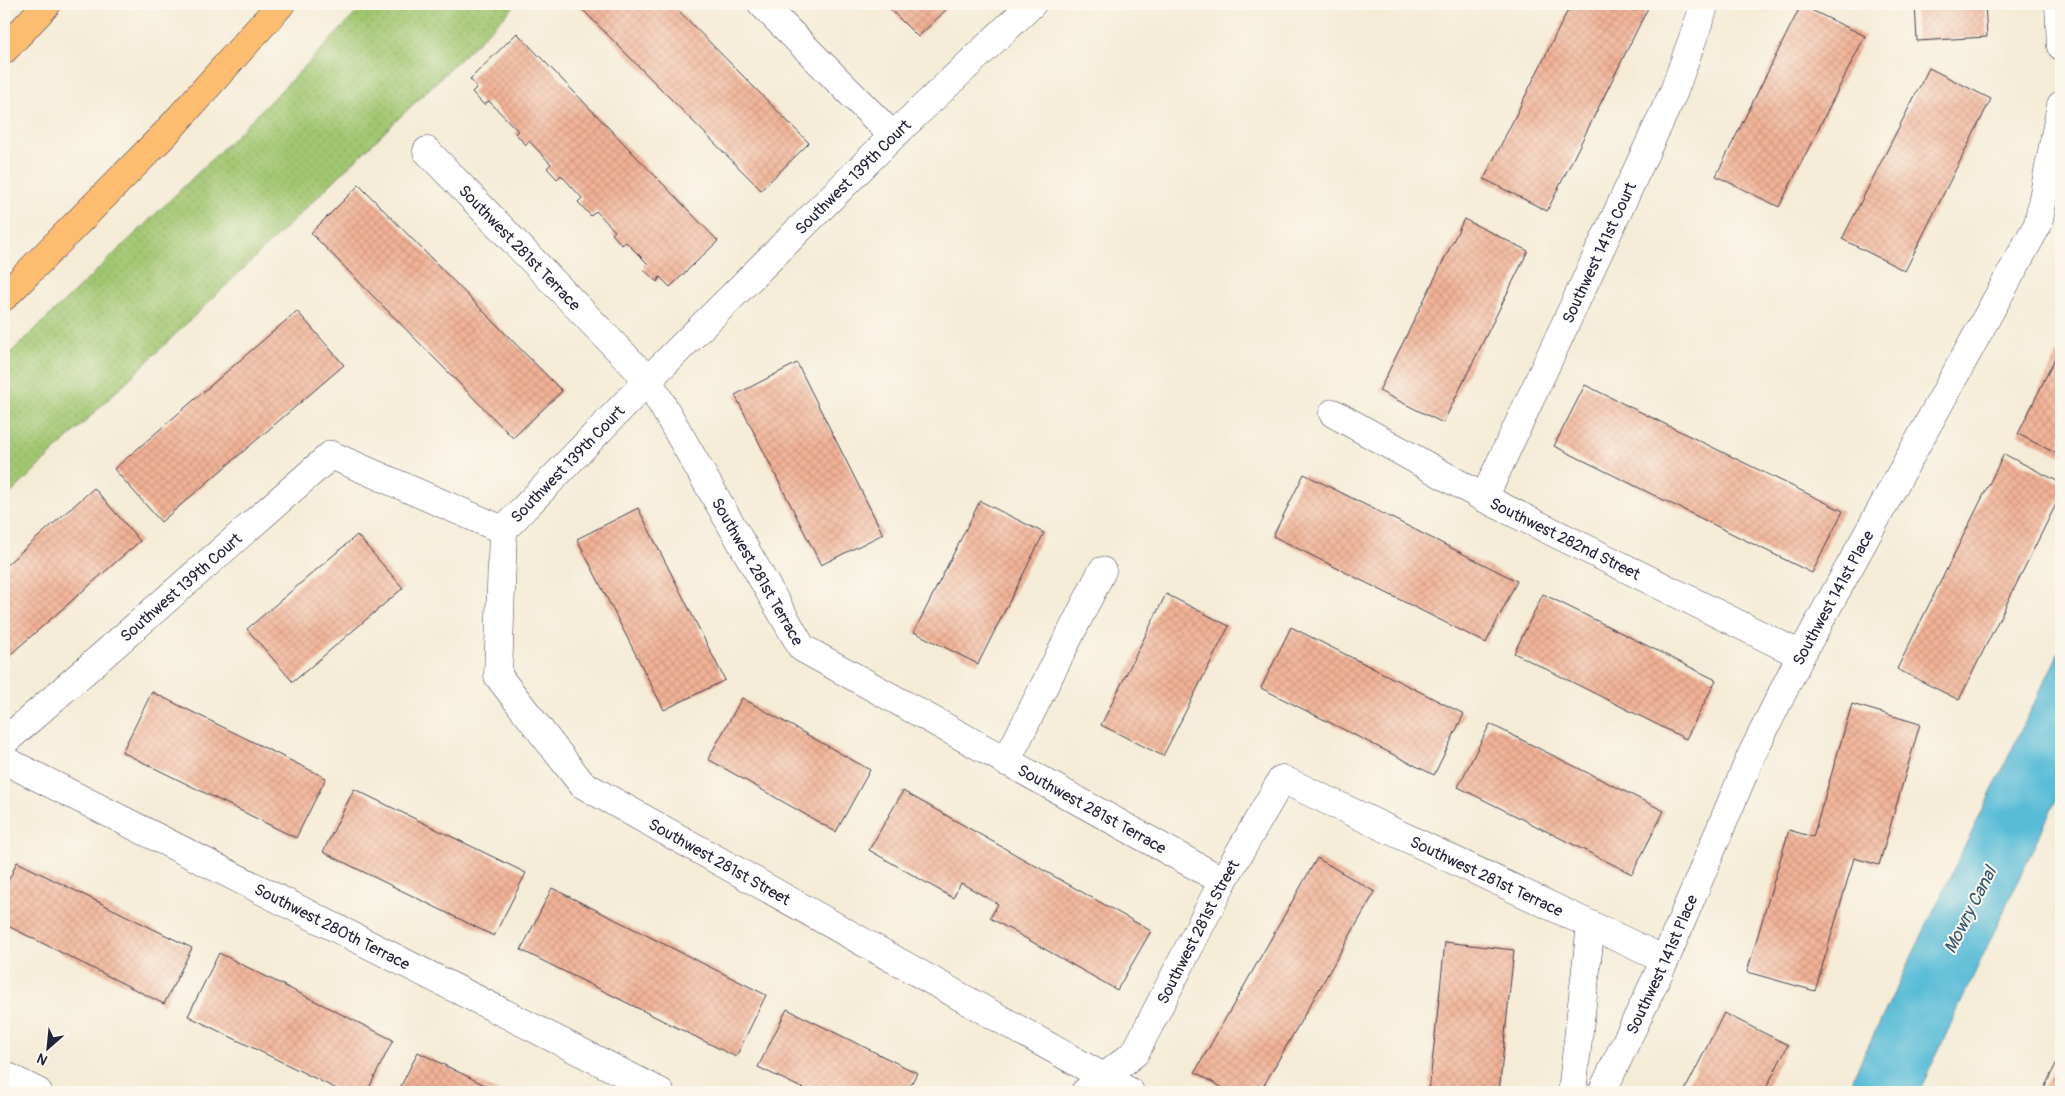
<svg xmlns="http://www.w3.org/2000/svg" width="2065" height="1096" font-family="Pangolin,sans-serif">
<defs>
<pattern id="grass-dots" width="8" height="8" patternUnits="userSpaceOnUse" patternTransform="scale(1.25)"><rect width="8" height="8" fill="#a1c670"/><path d="M2 2h.1M6 6h.1" fill="none" stroke="#8aaa62" stroke-width="1.8" stroke-linecap="round"/></pattern>
<pattern id="building-cross-hatch" width="8" height="8" patternUnits="userSpaceOnUse" patternTransform="scale(1.25)"><rect width="8" height="8" fill="#f2b296"/><path d="M0 0l8 8M0 8l8-8" fill="none" stroke="#cf9982"/></pattern>
</defs>
<rect width="100%" height="100%" fill="#fbf7ec"/>
<filter id="ink" filterUnits="userSpaceOnUse"><feTurbulence type="fractalNoise" baseFrequency=".02" numOctaves="2"/><feDisplacementMap in="SourceGraphic" scale="10" xChannelSelector="R" yChannelSelector="G"/><feConvolveMatrix kernelMatrix="1 2 1 2 8 2 1 2 1" color-interpolation-filters="sRGB"/></filter>
<filter id="wash" filterUnits="userSpaceOnUse"><feTurbulence type="fractalNoise" baseFrequency=".0096" numOctaves="4" result="noise"/><feDisplacementMap in="SourceGraphic" scale="20" xChannelSelector="R" yChannelSelector="G"/><feGaussianBlur stdDeviation="1.12" result="paint"/><feColorMatrix in="noise" values="0 0 0 0 0 0 0 0 0 0 0 0 0 0 0 0 0 1.4 0 .05"/><feComposite in="paint" operator="in"/></filter>
<g filter="url(#wash)">
<rect width="100%" height="100%" fill="#f5ecd7"/>
<path fill="url(#grass-dots)" stroke="#627456" d="M365,4H517L4,500V359C126,243 249,126 365,4Z"/>
<path fill="#58bcd7" stroke="#3d6f89" d="M2061,648V789L1919,1092H1846Z"/>
<g id="blocks">
<g fill="url(#building-cross-hatch)">
<path d="M577,4H672L809,143L761,190Z"/>
<path d="M885,4H952L918,37Z"/>
<path d="M1571,4H1650L1547,211L1484,179Z"/>
<path d="M1915,4H1985L1987,37L1917,41Z"/>
<path d="M1801,5L1865,36L1779,207L1716,176Z"/>
<path d="M517,33L718,241L670,287L660,277L657,282L643,269L648,264L626,242L622,245L612,234L615,231L596,211L591,216L578,202L582,198L561,175L557,179L547,168L551,164L529,141L526,145L515,133L518,131L489,101L484,105L472,92L477,87L470,79Z"/>
<path d="M1929,68L1991,99L1905,271L1842,239Z"/>
<path d="M359,185L562,391L513,438L311,233Z"/>
<path d="M1464,219L1528,251L1443,423L1379,391Z"/>
<path d="M297,311L344,365L161,522L114,469Z"/>
<path d="M2061,346V456L2018,434Z"/>
<path d="M797,363L883,534L821,565L735,395Z"/>
<path d="M1585,385L1843,511L1812,573L1554,446Z"/>
<path d="M2004,454L2061,483V494L1959,700L1897,669Z"/>
<path d="M1304,474L1517,581L1486,643L1273,536Z"/>
<path d="M94,488L140,541L4,660V567Z"/>
<path d="M980,501L1044,533L978,664L914,632Z"/>
<path d="M638,508L725,680L664,710L577,539Z"/>
<path d="M357,535L403,588L293,682L247,629Z"/>
<path d="M1166,594L1229,626L1163,756L1101,725Z"/>
<path d="M1543,594L1716,680L1686,739L1514,653Z"/>
<path d="M1291,627L1464,714L1434,775L1261,688Z"/>
<path d="M152,692L326,778L296,838L122,752Z"/>
<path d="M742,698L870,770L836,832L708,759Z"/>
<path d="M1852,704L1920,724L1879,865L1854,858L1815,991L1747,972L1789,830L1813,837Z"/>
<path d="M1490,724L1664,811L1632,874L1458,787Z"/>
<path d="M354,789L526,873L494,936L323,852Z"/>
<path d="M903,791L1151,931L1117,990L990,918L998,904L961,883L953,898L869,850Z"/>
<path d="M1317,858L1375,892L1260,1092H1230L1195,1072Z"/>
<path d="M17,862L192,948L164,1004L4,924V890Z"/>
<path d="M552,888L766,995L736,1057L521,950Z"/>
<path d="M1445,942L1514,950L1499,1092H1429Z"/>
<path d="M219,953L393,1040L367,1092H343L188,1016Z"/>
<path d="M787,1009L917,1073L907,1092H810L758,1067Z"/>
<path d="M1724,1013L1788,1045L1764,1092H1684Z"/>
<path d="M418,1052L499,1092H398Z"/>
<path d="M2061,1054V1092H2042Z"/>
</g>
</g>
</g>
<g filter="url(#ink)">
<use href="#blocks" fill-opacity="0" stroke="#424052" stroke-width="1"/>
<g fill="none" stroke-linecap="round" stroke-linejoin="round">
<g stroke="#424052" stroke-width="29">
<g id="minor">
<path d="M762,4L893,136"/>
<path d="M2059,4L2061,46"/>
<path id="s1" d="M427,151L648,380L802,648L1223,881"/>
<path id="s2" d="M1333,413L1484,498L1801,655"/>
<path id="s3" d="M1484,498L1674,91L1705,4"/>
<path id="s4" d="M503,530L498,676L582,784L1130,1092"/>
<path id="s5" d="M4,742L331,455L503,530L648,380L893,136L1032,4"/>
<path id="s6" d="M4,760L660,1092"/>
<path d="M1006,762L1102,571"/>
<path d="M4,1075L38,1092"/>
<path id="s7" d="M1085,1092L1135,1053L1223,881L1282,779L1665,960"/>
<path d="M1572,1092L1591,925"/>
<path id="s8" d="M1602,1092L1665,960L1751,756L1801,655L2038,224L2061,105"/>
</g>
</g>
<g stroke="#424052" stroke-width="29">
<g id="highway">
<path d="M4,50L47,4"/>
<path d="M4,297L165,134L281,4"/>
</g>
</g>
<use href="#minor" stroke="#fff" stroke-width="28"/>
<use href="#highway" stroke="#fcbd6f" stroke-width="28"/>
</g>
</g>
<g text-anchor="middle" stroke-width="4" stroke-linejoin="round" paint-order="stroke">
<g font-size="16" fill="#22223b" stroke="#fbf7ec">
<text dy="6" stroke="none"><textPath href="#s5" startOffset="1120">Southwest 139th Court</textPath></text>
<text dy="6" stroke="none"><textPath href="#s1" startOffset="134">Southwest 281st Terrace</textPath></text>
<text dy="6" stroke="none"><textPath href="#s3" startOffset="271">Southwest 141st Court</textPath></text>
<text dy="6" stroke="none"><textPath href="#s5" startOffset="715">Southwest 139th Court</textPath></text>
<text dy="6" stroke="none"><textPath href="#s2" startOffset="264">Southwest 282nd Street</textPath></text>
<text dy="6" stroke="none"><textPath href="#s1" startOffset="539">Southwest 281st Terrace</textPath></text>
<text dy="6" stroke="none"><textPath href="#s5" startOffset="235">Southwest 139th Court</textPath></text>
<text dy="6" stroke="none"><textPath href="#s8" startOffset="546">Southwest 141st Place</textPath></text>
<text dy="6" stroke="none"><textPath href="#s1" startOffset="959">Southwest 281st Terrace</textPath></text>
<text dy="6" stroke="none"><textPath href="#s4" startOffset="441">Southwest 281st Street</textPath></text>
<text dy="6" stroke="none"><textPath href="#s7" startOffset="601">Southwest 281st Terrace</textPath></text>
<text dy="6" stroke="none"><textPath href="#s6" startOffset="368">Southwest 280th Terrace</textPath></text>
<text dy="6" stroke="none"><textPath href="#s7" startOffset="200">Southwest 281st Street</textPath></text>
<text dy="6" stroke="none"><textPath href="#s8" startOffset="141">Southwest 141st Place</textPath></text>
</g>
<g font-size="18" font-style="italic" fill="#355872" stroke="#fbf7ec">
<text transform="translate(1970 910) rotate(-63)" y="6">Mowry Canal</text>
</g>
</g>
<rect width="2065" height="1096" fill="none" stroke="#fbf7ec" stroke-width="20"/>
<g transform="translate(48 1048) rotate(207)" stroke="#fbf7ec" stroke-width="4" paint-order="stroke">
<path d="M0-4L9 19L0 12L-9 19Z" fill="#22223b"/>
<text y="-8" font-size="14" font-weight="bold" text-anchor="middle" fill="#22223b">N</text>
</g>
</svg>
